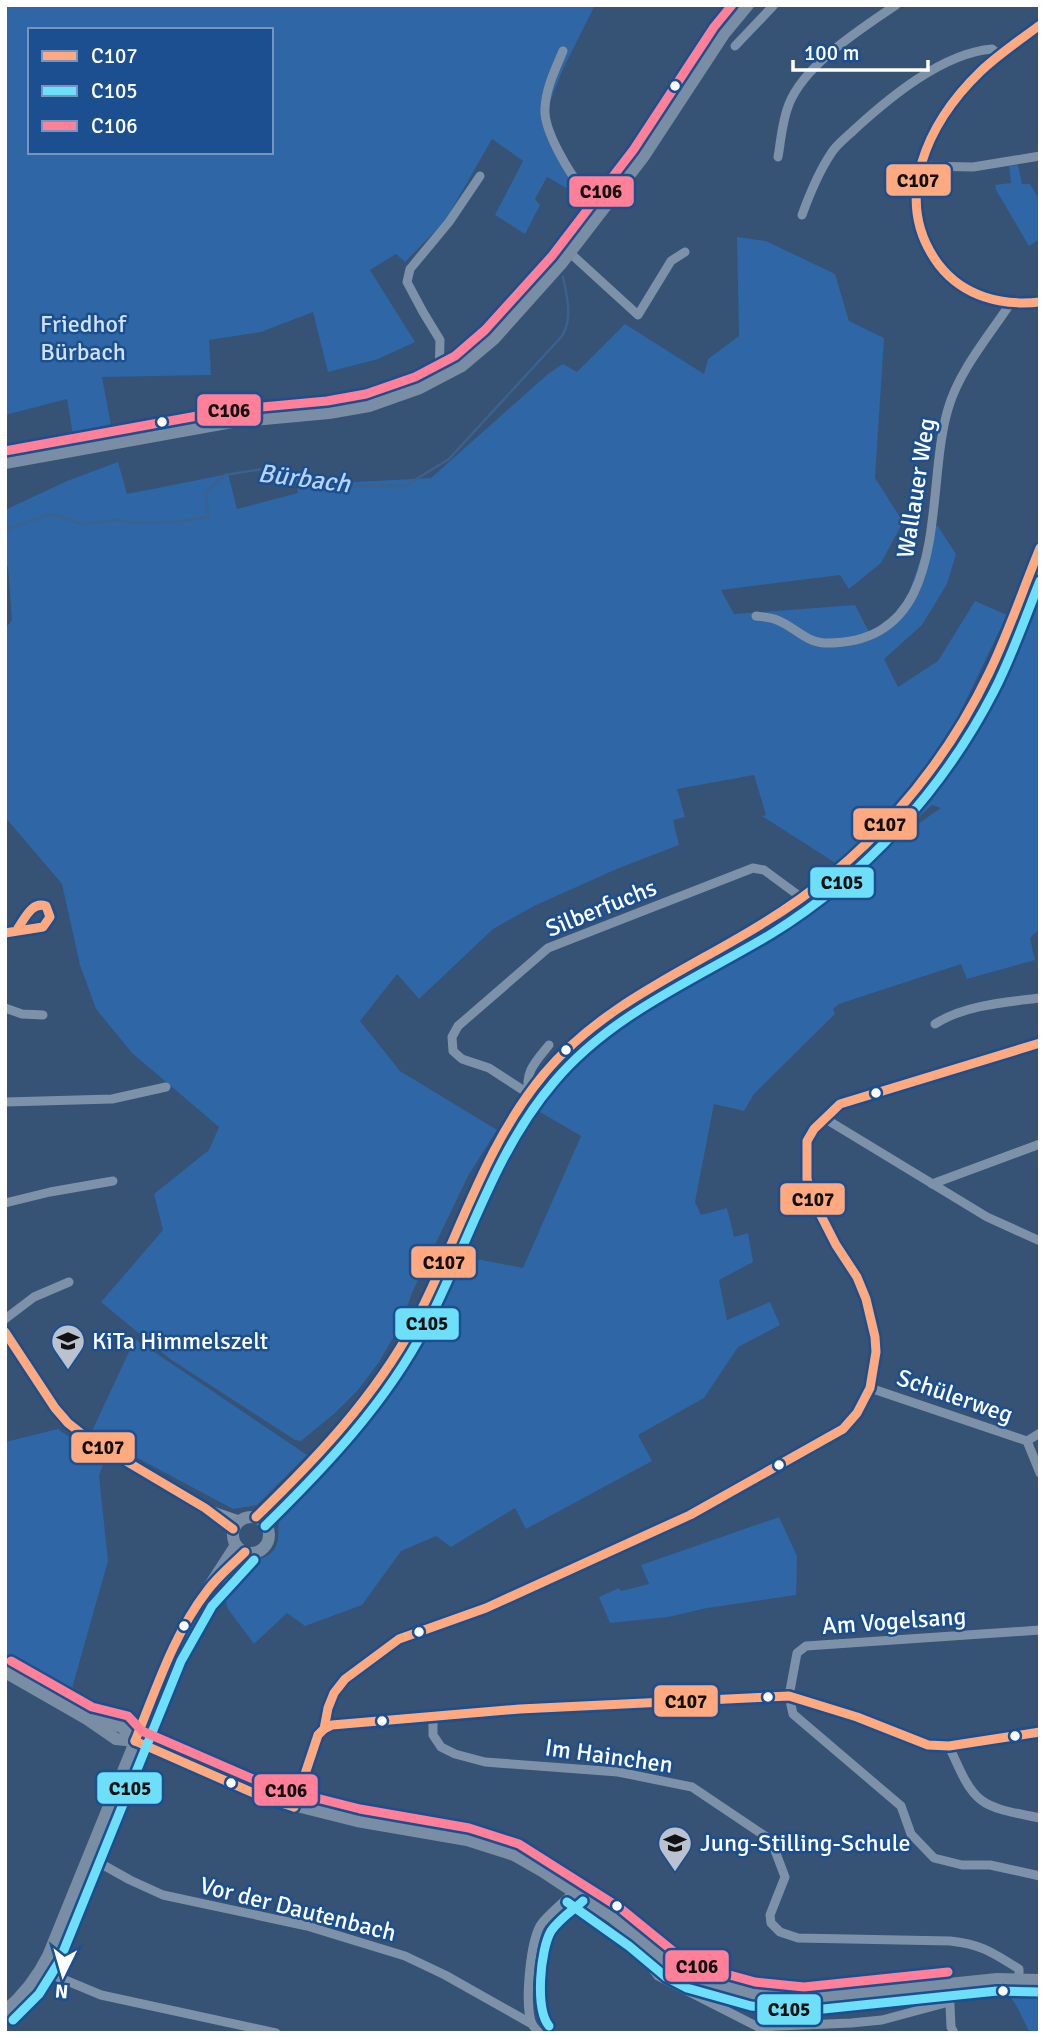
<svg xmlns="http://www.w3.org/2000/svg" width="1045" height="2038" font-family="Signika,sans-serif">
<rect width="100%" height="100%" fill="#365274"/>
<g fill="#2f66a5" fill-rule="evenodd">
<path d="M5,5H595L563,69L546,112L575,193L547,177L535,199L540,205L525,234L495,215L523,161L492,139L445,221L405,262L396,254L370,270L415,342L378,359L328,372L313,312L261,332L209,340L211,375L102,377L113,436L74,441L67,399L5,415ZM30,30H271V152H30Z"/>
<path d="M1018,165L1022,184H1030L1040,201V239L1029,246L996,190L995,185L1011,183L1009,166Z"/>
<path d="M737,237L766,241L835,274L849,321L884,338L875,478L903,522L881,563L849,589L840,575L721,590L734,614L855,605L869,632L896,616L908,596L924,549L937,525L956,554L947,584L922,625L884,659L898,687L938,661L975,601L1007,615L957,719L920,775L884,819L837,864L762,816L766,815L754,775L677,789L685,817L673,820L679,845L619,868L534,906L493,929L419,999L397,974L360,1021L400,1071L497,1130L468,1176L412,1293L401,1324L379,1362L358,1390L335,1413L301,1441L295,1440L170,1359L101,1302L163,1230L154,1194L209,1150L219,1127L132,1053L96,1009L80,965L62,884L5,817V629L12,620L8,567L5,566V510L67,481L118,462L127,494L228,474L237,509L298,493L295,478L319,484L431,478L549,373L563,364L577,372L625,324L704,374L708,359L739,336Z"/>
<path d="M1040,585V929L1030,938L1035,960L967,979L961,964L839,1004L833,1009L835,1014L754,1094L744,1111L714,1104L695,1202L701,1215L727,1208L734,1237L748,1233L753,1262L719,1280L727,1320L770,1302L780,1325L738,1347L704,1398L638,1435L652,1461L526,1529L515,1508L451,1547L436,1536L401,1551L362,1605L305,1626L287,1613L254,1644L228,1609L222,1589C229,1582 237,1569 246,1564C256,1557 267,1561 275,1548C281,1538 276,1526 281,1515L279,1513C320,1466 365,1420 398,1366C420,1329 434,1287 453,1249L471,1258L523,1268L581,1136L528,1105L573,1050L791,916L849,871L871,849L886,846L941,808L932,805C919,816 900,838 882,838L925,793L977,719L1031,591Z"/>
<path d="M135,1339L307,1455L257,1505L233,1509L91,1433Z"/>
<path d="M58,1429L104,1462L99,1476L108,1561L69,1699L27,1679L5,1664V1442Z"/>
<path d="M779,1517L797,1556L796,1595L707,1608L668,1617L610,1623L599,1597L619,1588L621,1591L649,1584L641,1565Z"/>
<path d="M1017,1985L1040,1989V2033H1030L1016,2005L1004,1988Z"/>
</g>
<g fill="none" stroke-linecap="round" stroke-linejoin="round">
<g stroke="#3b618d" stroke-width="2.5">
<path d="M574,208L578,197"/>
<path d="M556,257L557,253"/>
<path d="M5,530L48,515H56L82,524L118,520L133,523L176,522L208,517L206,493L225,475L263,469L302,476L327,486H405L449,459L562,336C573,318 567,296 563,277"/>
</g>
<g stroke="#7d92a8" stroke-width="9">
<path d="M1040,25C1018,42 992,58 973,79C923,134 886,212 946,274C971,299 1006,307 1040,302"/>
<path d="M735,46L774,5"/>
<path d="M563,51C555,70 546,88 545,108C543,130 570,175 584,190C591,197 598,202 605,208"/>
<path d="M778,157C781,140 782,121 789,104C805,64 861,29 896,5"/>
<path d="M920,166L973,167L1040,156"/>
<path d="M802,215C810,193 819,171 832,152C838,143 848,136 855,129C890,97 943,53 992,49L1000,55"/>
<path d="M570,253L638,315L671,261L685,252"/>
<path d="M439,379L440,340L423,312L407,282L410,269L449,222L480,176"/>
<path d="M1030,572L1040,576"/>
<path d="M756,616C763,617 770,617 777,620C793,626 806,642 824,643C955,645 923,493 948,409C959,371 988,337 1010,304"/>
<path d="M5,933C18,927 31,932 43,927C60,918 43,880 18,928"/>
<path d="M5,1008L22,1014L43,1015"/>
<path d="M935,1024C964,1005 1007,1002 1040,998"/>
<path d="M529,1094L489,1068L462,1059L453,1051L452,1037L458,1026L548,948L753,868L764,870L802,898"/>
<path d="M529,1094C524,1072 536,1061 549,1045"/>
<path d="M5,1102L112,1099L166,1087"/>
<path d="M824,1118L987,1217L1040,1241"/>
<path d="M932,1184L1040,1144"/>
<path d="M5,1203L50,1192L113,1181"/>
<path d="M5,1319L34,1297L69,1282"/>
<path d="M5,1332L55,1408L68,1423L87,1438L205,1508L233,1529"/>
<path d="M870,1388L1027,1441L1040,1473"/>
<path d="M1027,1441L1040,1433"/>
<path d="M210,1510L239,1520"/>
<path d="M1040,1630L806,1646L797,1653L789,1696L793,1714L901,1806L911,1834L934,1858L962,1865H990L1040,1876"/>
<path d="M433,1716V1735L441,1747L455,1754L485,1762L618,1772L692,1787L771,1840L785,1877L770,1915L771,1923L780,1932L798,1938L950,1941C981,1944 993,1953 1019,1969V1978"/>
<path d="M324,1729L332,1725L520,1709L789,1696L857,1717L928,1745L949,1746L1040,1732"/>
<path d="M949,1746C975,1805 977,1806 1040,1818"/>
<path d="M294,1807L318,1735L324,1729L328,1708L334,1693L345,1679L399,1639L486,1608L690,1515L843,1429L857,1413L870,1388L876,1352L875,1337L866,1299L857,1277L836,1245L813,1200L807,1179V1141L814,1129L840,1104L1040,1043"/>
<path d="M89,1857L130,1880L163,1895L307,1926L405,1956L445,1975L532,2024"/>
<path d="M653,1949L650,1965L658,1976L770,2033"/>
<path d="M41,1970L101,1995L276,2033"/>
<path d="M949,1984L951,2027L954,2033"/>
<path d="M759,2027L851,2023L882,2020L949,2002"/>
<path d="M539,2033C537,2030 534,2028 532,2024C524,2006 530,1938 542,1923C551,1912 564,1902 574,1892"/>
</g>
<g stroke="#798da4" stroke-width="12">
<path d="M5,463L232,422L329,413L369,406L420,388L462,366L494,339L561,264L644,156L724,34L748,5"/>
<circle cx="251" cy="1535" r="18"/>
<path d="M256,1517C316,1460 375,1396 414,1323C458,1240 483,1148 544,1074C599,1008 693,966 766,922C856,867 933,783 981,689C1005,643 1021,594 1040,547"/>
<path d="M220,1578L245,1552"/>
<path d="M5,1672L87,1719L116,1739L135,1741L265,1798L357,1821L467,1840L514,1855L542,1871L613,1918L672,1966L692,1977L753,1994L804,1999L997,1979L1040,1980"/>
<path d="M93,1720L122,1727L135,1741"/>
<path d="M5,2011C24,1995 37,1978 48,1956L170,1656L198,1604L236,1545"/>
</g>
<g stroke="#1b4f8f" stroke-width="14">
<g id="bus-1">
<path d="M1040,25C1020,40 999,54 981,71C928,122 890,200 939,265C964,297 1002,306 1040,302"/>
<path d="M5,933L43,927L50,917L46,906C32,901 25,918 18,928"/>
<path d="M5,1332L55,1408L68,1423L87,1438L205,1508L233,1529"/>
<path d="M256,1517C316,1459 374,1398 414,1324C458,1241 483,1147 544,1074C602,1004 690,969 765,922C862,863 940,775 989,673C1009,632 1023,589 1040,548"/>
<path d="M324,1729L332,1725L520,1709L789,1696L857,1717L928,1745L949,1746L1040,1732"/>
<path d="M135,1741C156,1690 173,1635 207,1591C218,1576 232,1565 245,1552"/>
<path d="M135,1741L265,1798L294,1807"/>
<path d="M294,1807L318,1735L324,1729L328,1708L334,1693L345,1679L399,1639L486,1608L690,1515L843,1429L857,1413L870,1388L876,1352L875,1337L866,1299L857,1277L836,1245L813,1200L807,1179V1141L814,1129L840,1104L1040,1043"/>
</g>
</g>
<g stroke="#1b4f8f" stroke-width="14">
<g id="bus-2">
<path d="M265,1526C326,1466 386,1403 426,1326C468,1245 494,1152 554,1082C611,1014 696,979 771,934C865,876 943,790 994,691C1012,656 1025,618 1040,581"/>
<path d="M567,1902L629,1946L666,1977L687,1988L751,2006L804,2011L997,1991L1040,1992"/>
<path d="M13,2020L39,1994L59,1962L181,1661L212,1606L254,1560"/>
<path d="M549,2026C535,2009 540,1950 551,1931C559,1919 573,1910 583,1901"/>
</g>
</g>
<g stroke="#1b4f8f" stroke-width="14">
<g id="bus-3">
<path d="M5,451L230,410L327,401L366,394L415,377L455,356L485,330L552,256L634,149L714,27L732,5"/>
<path d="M11,1661L92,1707L128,1716L142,1731L269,1786L360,1809L469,1828L519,1844L620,1908L679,1956L697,1966L755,1982L804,1987L948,1972"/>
</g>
</g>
<use href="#bus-1" stroke="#ffa980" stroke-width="9"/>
<use href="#bus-2" stroke="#6ddff8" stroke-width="9"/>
<use href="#bus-3" stroke="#ff8098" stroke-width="9"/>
</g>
<defs>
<g id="school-pin" transform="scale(1.75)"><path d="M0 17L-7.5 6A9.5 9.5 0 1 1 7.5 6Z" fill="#b9c2ce" stroke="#1b4f8f"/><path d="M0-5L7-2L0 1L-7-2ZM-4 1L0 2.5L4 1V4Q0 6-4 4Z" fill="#111"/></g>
</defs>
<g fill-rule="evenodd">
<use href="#school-pin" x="68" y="1341"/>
<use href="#school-pin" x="675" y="1843"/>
</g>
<g fill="#fff" stroke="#1b4f8f" stroke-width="2.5">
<circle cx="675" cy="86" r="6"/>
<circle cx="162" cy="422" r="6"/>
<circle cx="566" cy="1050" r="6"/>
<circle cx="876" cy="1093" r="6"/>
<circle cx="779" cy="1465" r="6"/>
<circle cx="184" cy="1626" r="6"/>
<circle cx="419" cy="1632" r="6"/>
<circle cx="768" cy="1697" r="6"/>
<circle cx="382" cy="1721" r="6"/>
<circle cx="1015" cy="1736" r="6"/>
<circle cx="231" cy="1783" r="6"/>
<circle cx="617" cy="1906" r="6"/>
<circle cx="1003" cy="1991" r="6"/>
</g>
<g text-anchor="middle" stroke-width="5" stroke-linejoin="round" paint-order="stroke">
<g font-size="24" fill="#cfe3fa" stroke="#1b4f8f">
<text x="83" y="332">Friedhof<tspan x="83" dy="28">Bürbach</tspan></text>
</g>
<g font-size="24" fill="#fff" stroke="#1b4f8f">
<text transform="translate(916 488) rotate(-81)" y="8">Wallauer Weg</text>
<text transform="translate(601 908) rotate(-22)" y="8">Silberfuchs</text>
<text transform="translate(955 1396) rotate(19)" y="8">Schülerweg</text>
<text transform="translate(894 1621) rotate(-4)" y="8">Am Vogelsang</text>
<text transform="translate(609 1756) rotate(8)" y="8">Im Hainchen</text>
<text transform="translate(298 1909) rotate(14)" y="8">Vor der Dautenbach</text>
</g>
<g font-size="24" fill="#fff" stroke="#1b4f8f" text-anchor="start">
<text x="92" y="1349">KiTa Himmelszelt</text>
<text x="700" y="1851">Jung-Stilling-Schule</text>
</g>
<g font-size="26" font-style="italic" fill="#b5d3f5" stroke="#1b4f8f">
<text transform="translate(304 478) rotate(7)" y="9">Bürbach</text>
</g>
</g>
<g stroke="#1b4f8f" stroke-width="2.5">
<rect x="885" y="163" width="67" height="34" rx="7" fill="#ffa980"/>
<rect x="568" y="175" width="67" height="33" rx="7" fill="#ff8098"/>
<rect x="196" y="393" width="66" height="34" rx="7" fill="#ff8098"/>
<rect x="852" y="807" width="66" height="34" rx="7" fill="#ffa980"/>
<rect x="809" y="866" width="66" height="33" rx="7" fill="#6ddff8"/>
<rect x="779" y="1182" width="67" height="34" rx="7" fill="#ffa980"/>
<rect x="410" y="1245" width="67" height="34" rx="7" fill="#ffa980"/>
<rect x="394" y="1307" width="66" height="34" rx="7" fill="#6ddff8"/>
<rect x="70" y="1431" width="66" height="33" rx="7" fill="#ffa980"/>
<rect x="653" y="1684" width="66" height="34" rx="7" fill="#ffa980"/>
<rect x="96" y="1771" width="67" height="34" rx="7" fill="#6ddff8"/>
<rect x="253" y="1773" width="66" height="34" rx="7" fill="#ff8098"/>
<rect x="664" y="1949" width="66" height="34" rx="7" fill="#ff8098"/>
<rect x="756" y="1993" width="66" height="33" rx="7" fill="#6ddff8"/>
</g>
<g font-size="19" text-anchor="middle" font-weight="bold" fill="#111">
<text x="918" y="187">C107</text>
<text x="601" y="198">C106</text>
<text x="229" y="417">C106</text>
<text x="885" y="831">C107</text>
<text x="842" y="889">C105</text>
<text x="813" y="1206">C107</text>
<text x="444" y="1269">C107</text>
<text x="427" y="1330">C105</text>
<text x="103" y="1454">C107</text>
<text x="686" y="1708">C107</text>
<text x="130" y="1795">C105</text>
<text x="286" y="1797">C106</text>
<text x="697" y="1973">C106</text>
<text x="789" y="2016">C105</text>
</g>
<rect width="1045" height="2038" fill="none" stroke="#ffffff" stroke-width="14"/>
<rect x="28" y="28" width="245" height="126" fill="#1b4f8f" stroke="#7695bc" stroke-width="2"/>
<rect x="42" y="51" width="35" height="10" fill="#ffa980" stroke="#7695bc" stroke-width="2"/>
<text x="91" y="63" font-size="21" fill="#ffffff">C107</text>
<rect x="42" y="86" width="35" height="10" fill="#6ddff8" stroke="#7695bc" stroke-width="2"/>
<text x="91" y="98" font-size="21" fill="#ffffff">C105</text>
<rect x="42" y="121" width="35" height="10" fill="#ff8098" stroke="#7695bc" stroke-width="2"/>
<text x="91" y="133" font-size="21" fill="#ffffff">C106</text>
<g transform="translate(63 1975) rotate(185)" stroke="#1b4f8f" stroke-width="5" paint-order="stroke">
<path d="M0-5L12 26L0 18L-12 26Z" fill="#ffffff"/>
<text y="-10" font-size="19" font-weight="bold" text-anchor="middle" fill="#ffffff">N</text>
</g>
<path d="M793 60v10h135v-10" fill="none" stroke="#ffffff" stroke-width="3.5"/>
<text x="804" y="60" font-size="21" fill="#ffffff" stroke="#1b4f8f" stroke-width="5" paint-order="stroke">100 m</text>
</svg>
